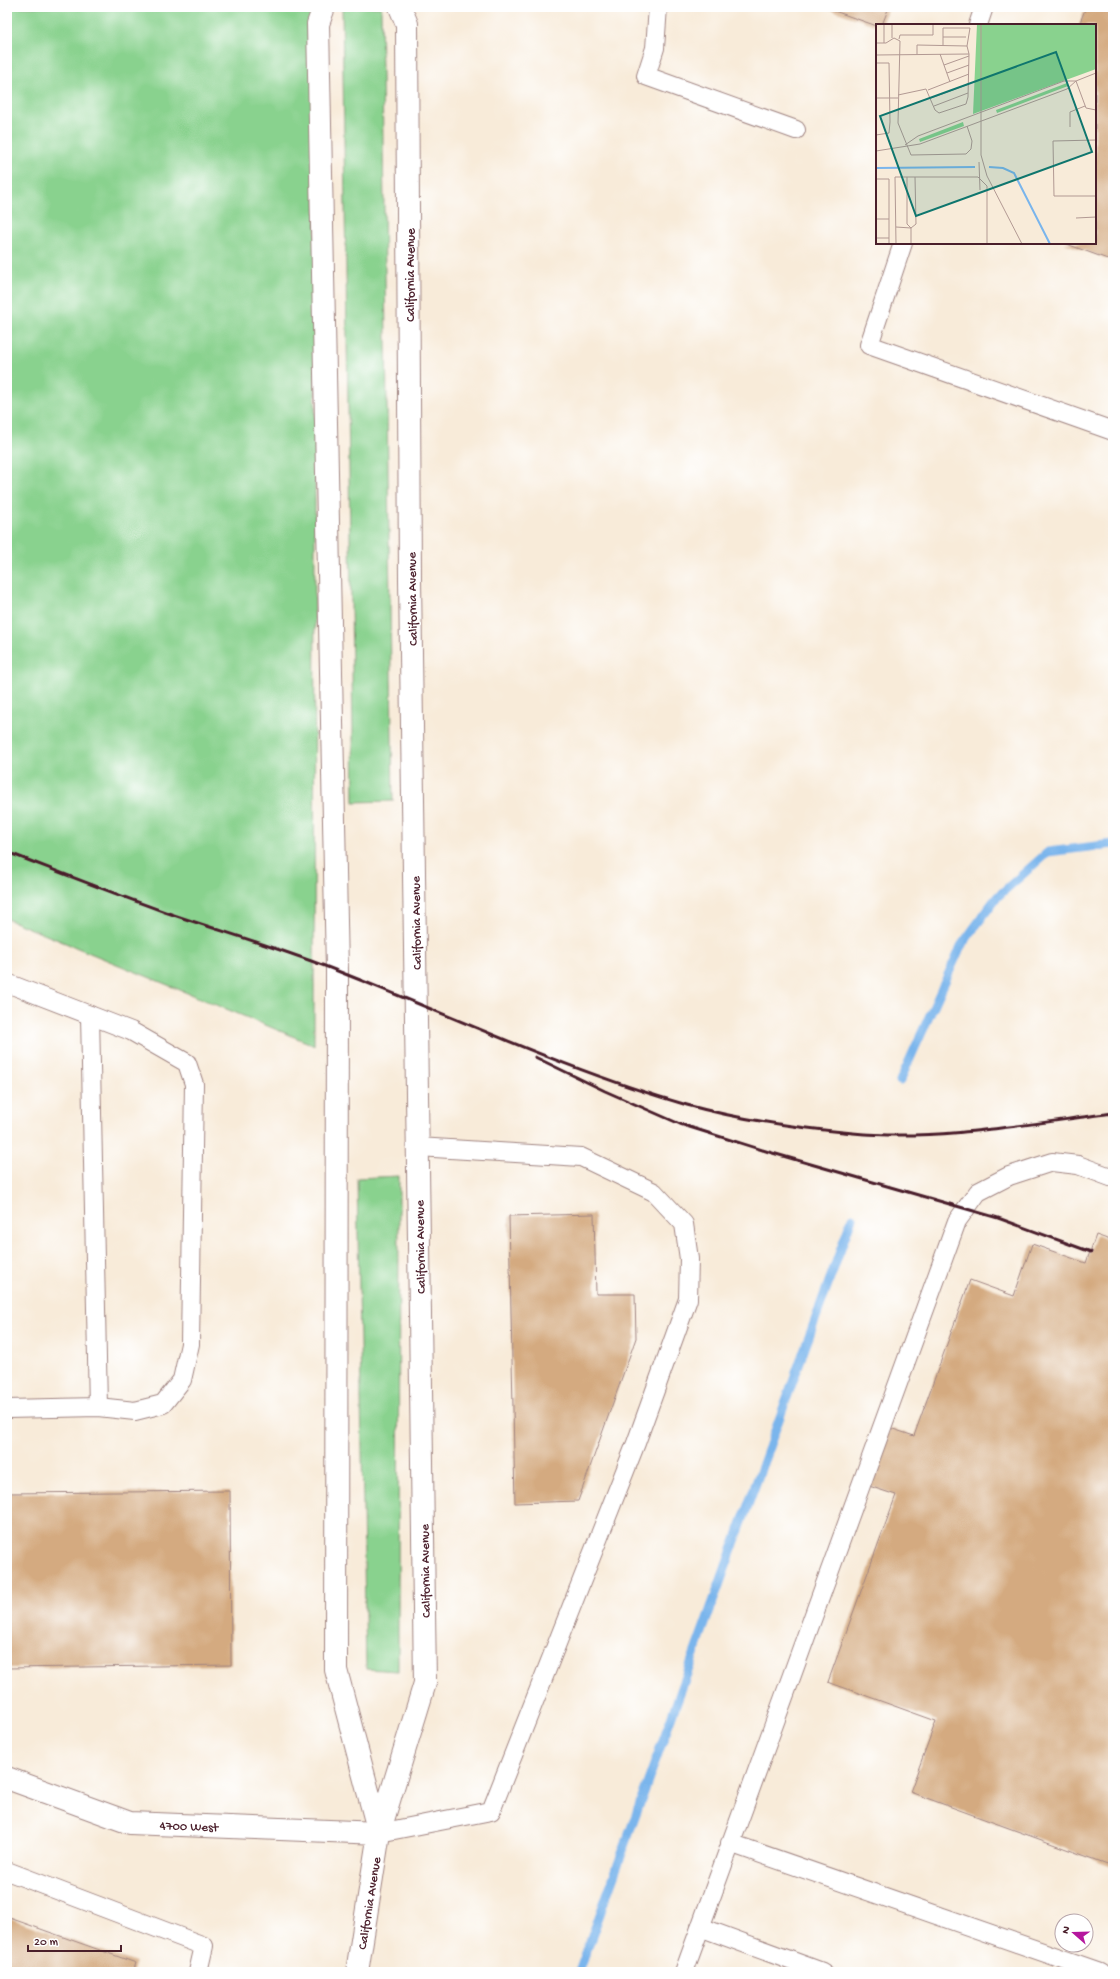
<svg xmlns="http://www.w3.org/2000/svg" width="1120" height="1979" font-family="'Gochi Hand',sans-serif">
<rect width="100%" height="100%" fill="#fff"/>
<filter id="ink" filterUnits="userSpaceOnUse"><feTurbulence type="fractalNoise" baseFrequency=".025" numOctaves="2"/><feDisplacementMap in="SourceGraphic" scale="8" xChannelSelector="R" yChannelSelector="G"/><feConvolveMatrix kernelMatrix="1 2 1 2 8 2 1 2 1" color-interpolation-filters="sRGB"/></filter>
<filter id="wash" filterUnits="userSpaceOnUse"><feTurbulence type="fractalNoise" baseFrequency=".012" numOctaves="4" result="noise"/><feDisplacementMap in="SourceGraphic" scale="16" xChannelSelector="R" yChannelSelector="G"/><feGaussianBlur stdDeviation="0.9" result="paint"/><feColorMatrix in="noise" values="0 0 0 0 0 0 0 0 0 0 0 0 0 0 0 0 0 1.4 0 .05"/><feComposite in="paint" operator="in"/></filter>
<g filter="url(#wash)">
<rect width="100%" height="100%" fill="#f8ebd9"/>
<g fill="#89d28e" stroke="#6a785c">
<path d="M7,7H316L314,1045L7,919Z"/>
<path d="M342,7H381L393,801L354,802Z"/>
<path d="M399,1176L398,1671L366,1669L357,1178Z"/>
</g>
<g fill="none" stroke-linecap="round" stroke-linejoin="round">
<g stroke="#7ab5ec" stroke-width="9">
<path d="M900,1081L961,946L996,898L1048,852L1113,844"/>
<path d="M579,1972L852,1218"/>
</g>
</g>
<g id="blocks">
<g fill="#d4aa80">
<path d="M823,7H889L882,25L877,26Z"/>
<path d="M1086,7H1113V261L1064,243H1095V25H1079Z"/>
<path d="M594,1214L596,1294H635L636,1338L578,1501L515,1503L509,1216Z"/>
<path d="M1096,1235L1113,1241V1866L910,1792L936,1721L828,1682L896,1495L869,1486L890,1428L914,1436L970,1280L1014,1296L1032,1244L1086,1263Z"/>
<path d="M230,1491L231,1665L7,1668V1493Z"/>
<path d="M7,1917L136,1963L133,1972H7Z"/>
</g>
</g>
</g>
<g filter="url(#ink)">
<use href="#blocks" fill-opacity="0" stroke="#a18582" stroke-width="1"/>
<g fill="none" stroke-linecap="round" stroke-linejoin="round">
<g stroke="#a18582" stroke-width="20">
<g id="lane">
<path d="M658,7L655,48L646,76L796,130"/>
<path d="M978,25L984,7"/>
<path d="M903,243L869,345L1113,431"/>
<path d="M7,983L131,1031L187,1063L194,1084L190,1344L182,1380L163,1404L135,1411L98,1407L7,1409"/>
<path d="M90,1015L98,1407"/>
<path d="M379,1833L491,1811L636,1443L688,1299L689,1259L684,1224L654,1192L581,1157L418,1147"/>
<path d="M730,1843L1100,1972"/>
<path d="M7,1871L204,1946L198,1972"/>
<path d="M700,1927L822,1972"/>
<path d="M684,1972L957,1221L978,1192L1009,1176L1052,1162L1078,1165L1113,1178"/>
</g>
</g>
<g stroke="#a18582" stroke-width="24">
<path id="street" d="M7,1778L130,1823L379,1833"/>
</g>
<g stroke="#a18582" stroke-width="24">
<g id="secondary">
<path d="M324,7L318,24L337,971L336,1670L379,1833"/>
<path d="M357,1972L379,1833L425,1683L410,579L407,24L400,7"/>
</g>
</g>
<use href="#lane" stroke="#fff" stroke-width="18"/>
<use href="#street" stroke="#fff" stroke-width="22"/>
<use href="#secondary" stroke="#fff" stroke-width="22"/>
<g stroke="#4a1f2b" stroke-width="3">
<path d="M7,852C59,872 112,893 165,912C223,932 283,949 340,972C455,1017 568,1071 687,1105C741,1120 798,1128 853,1133C939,1141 1028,1124 1113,1113"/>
<path d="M535,1057L605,1091L680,1124L769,1152L998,1218L1091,1252"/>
</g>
</g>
</g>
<g text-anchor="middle" stroke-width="3" stroke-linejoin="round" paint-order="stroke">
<g font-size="13" fill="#4a1f2b" stroke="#fff">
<text transform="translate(409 275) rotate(-90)" y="5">California Avenue</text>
<text transform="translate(411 599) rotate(-91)" y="5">California Avenue</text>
<text transform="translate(415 923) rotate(-91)" y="5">California Avenue</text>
<text transform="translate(419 1247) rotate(-91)" y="5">California Avenue</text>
<text transform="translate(424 1571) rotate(-91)" y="5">California Avenue</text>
<text transform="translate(189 1825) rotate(2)" y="5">4700 West</text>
<text transform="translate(368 1903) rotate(-81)" y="5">California Avenue</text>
</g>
</g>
<g transform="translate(876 24)">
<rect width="220" height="220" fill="#f8ebd9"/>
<path d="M101,0H220V45L97,90ZM191,59L192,62L121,89L120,86ZM87,98L88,102L44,118L43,115Z" fill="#89d28e"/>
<path fill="none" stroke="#7ab5ec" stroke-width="2" d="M113,143L127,144L138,149L174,220M0,144L99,143"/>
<path fill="none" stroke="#b29993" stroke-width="1" d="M16,0V14M105,0V131L111,152L146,220M67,13H90M23,15L24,11H57V0M0,19H10L18,14L24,17L22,99L35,131L90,130L95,125L96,117L91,102M8,19V0M67,21V4H94L91,22M41,30V21L91,22L93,30M64,30L74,58M0,31L93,30L92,73L90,80L63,89L59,86L50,65L22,71M0,39H13L14,98L13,109L0,111M68,41L93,32M71,49L93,41M200,57L210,84L220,86M52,66L93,50M0,74H22M55,74L93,60M58,82L92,69M194,103V88L209,82M220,116L177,117L178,172H220M29,121L42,112L188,57H200L220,49M0,127L44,120L191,65L200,57M103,138L104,166M31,153V200L35,204V220M0,155H13V195H0M200,194L220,193M20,203L35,204L40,200L39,153M0,214H13M13,220V195M20,220L19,153H102L111,162V220"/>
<path fill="#0f766e" fill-opacity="0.15" stroke="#0f766e" stroke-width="2" d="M180,28L216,128L40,192L4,92Z"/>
<rect width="220" height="220" fill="none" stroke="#4a1f2b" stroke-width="2"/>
</g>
<rect width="1120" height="1979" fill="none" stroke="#fff" stroke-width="24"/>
<g transform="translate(1074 1933) rotate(290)"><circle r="19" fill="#ffffff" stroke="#b7a5aa"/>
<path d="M0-3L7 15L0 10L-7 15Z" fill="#b5179e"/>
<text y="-6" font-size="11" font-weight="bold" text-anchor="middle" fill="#4a1f2b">N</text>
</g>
<path d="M28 1945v6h93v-6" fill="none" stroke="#4a1f2b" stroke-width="2"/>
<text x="34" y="1945" font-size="12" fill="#4a1f2b" stroke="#ffffff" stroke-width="3" paint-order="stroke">20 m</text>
</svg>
